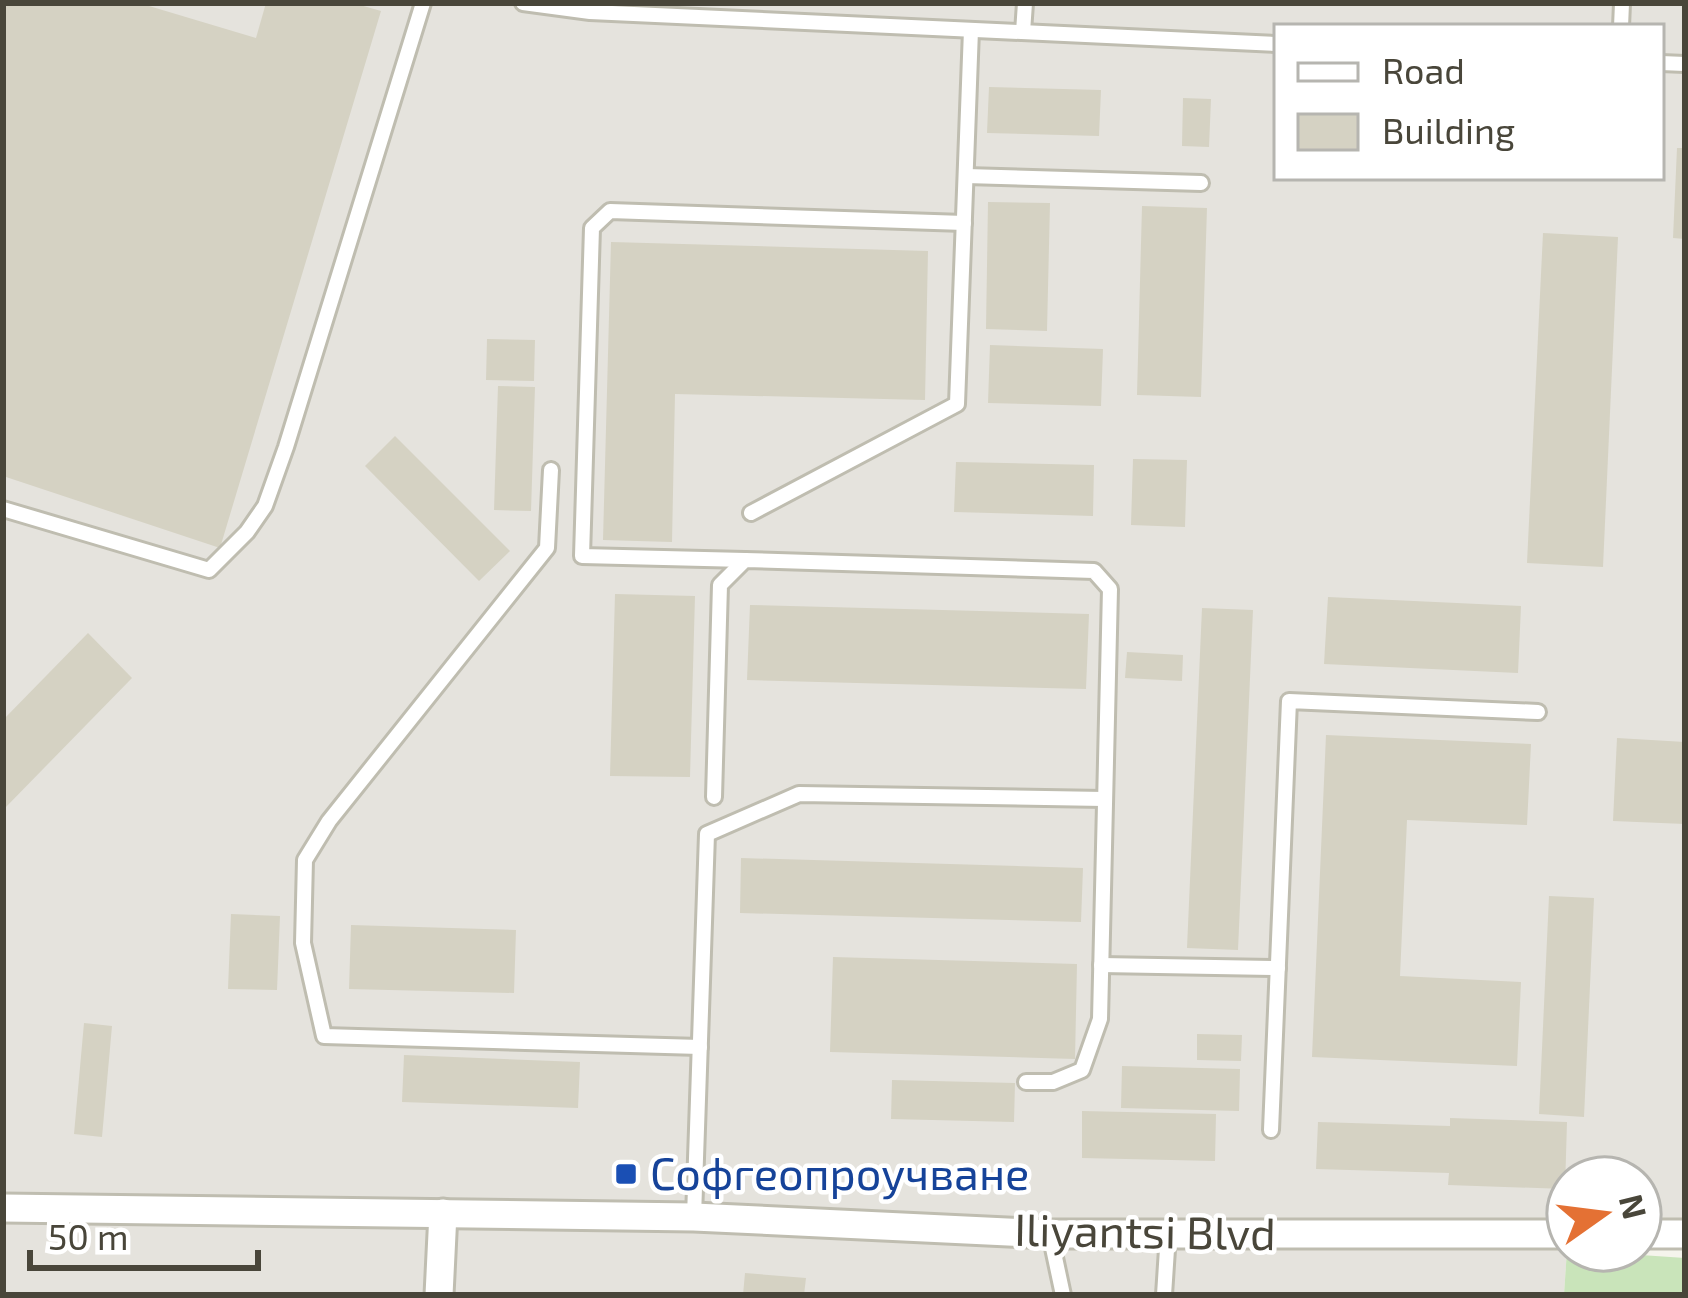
<svg xmlns="http://www.w3.org/2000/svg" width="1688" height="1298" font-family="'Exo 2',sans-serif">
<rect width="100%" height="100%" fill="#f5f4ec"/>
<path fill="#e5e3dd" fill-rule="evenodd" d="M3,3H1685V1240L1640,1244V1178H1568V1250H1571L1567,1251L1564,1295H3ZM1277,27H1661V177H1277Z"/>
<path fill="#c9e4ba" d="M1567,1250L1685,1258V1295H1564Z"/>
<g fill="#d5d2c3">
<path d="M3,3H139L256,38L266,3H353L381,11L220,548L3,476Z"/>
<path d="M989,87L1101,90L1099,136L987,133Z"/>
<path d="M1183,98L1211,99L1209,147L1182,146Z"/>
<path d="M1677,148H1685V239L1673,238Z"/>
<path d="M988,202L1050,203L1047,331L986,329Z"/>
<path d="M1142,206L1207,208L1201,397L1137,395Z"/>
<path d="M1543,233L1618,237L1603,567L1527,563Z"/>
<path d="M611,242L928,251L925,400L675,394L672,542L603,540Z"/>
<path d="M487,339L535,340L534,381L486,380Z"/>
<path d="M990,345L1103,349L1101,406L988,403Z"/>
<path d="M498,386L535,387L531,511L494,510Z"/>
<path d="M395,436L510,551L479,581L365,466Z"/>
<path d="M1133,459L1187,460L1185,527L1131,525Z"/>
<path d="M956,462L1094,465L1093,516L954,512Z"/>
<path d="M615,594L695,596L690,777L610,776Z"/>
<path d="M1328,597L1521,606L1518,673L1324,664Z"/>
<path d="M750,605L1089,614L1086,689L747,680Z"/>
<path d="M1202,608L1253,610L1238,950L1187,948Z"/>
<path d="M88,633L132,678L3,810V720Z"/>
<path d="M1127,652L1183,655L1182,681L1125,678Z"/>
<path d="M1326,735L1531,744L1527,825L1407,820L1400,976L1521,982L1517,1066L1312,1057Z"/>
<path d="M1617,738L1685,742V824L1613,821Z"/>
<path d="M741,858L1083,868L1081,922L740,913Z"/>
<path d="M1549,896L1594,898L1584,1117L1539,1114Z"/>
<path d="M231,914L280,916L277,990L228,989Z"/>
<path d="M351,925L516,930L514,993L349,989Z"/>
<path d="M833,957L1077,964L1075,1059L830,1052Z"/>
<path d="M84,1023L112,1026L102,1137L74,1134Z"/>
<path d="M1197,1034L1242,1035L1241,1061L1197,1060Z"/>
<path d="M404,1055L580,1062L578,1108L402,1102Z"/>
<path d="M1122,1066L1240,1069L1239,1111L1121,1108Z"/>
<path d="M892,1080L1015,1083L1014,1122L891,1119Z"/>
<path d="M1082,1111L1216,1114L1215,1161L1082,1158Z"/>
<path d="M1450,1118L1567,1122L1565,1189L1448,1185L1449,1173L1316,1169L1318,1122L1450,1126Z"/>
<path d="M745,1273L806,1278L804,1295H743Z"/>
</g>
<g fill="none" stroke-linecap="round" stroke-linejoin="round">
<g stroke="#bfbdb0" stroke-width="20">
<g id="lane">
<path d="M523,3L590,12L1277,44"/>
<path d="M1621,27L1622,3"/>
<path d="M1023,32L1025,3"/>
<path d="M1661,63L1685,64"/>
<path d="M966,176L1201,183"/>
<path d="M551,470L547,548L329,821L305,860L303,943L324,1036L700,1047"/>
<path d="M3,509L209,570L247,532L265,506L286,447L423,3"/>
<path d="M751,513L957,404L971,30"/>
<path d="M745,560L582,556L592,228L610,211L964,223"/>
<path d="M714,797L720,585L745,560L1094,571L1110,589L1100,1019L1082,1070L1053,1082H1026"/>
<path d="M1101,965L1278,968"/>
<path d="M1271,1130L1289,701L1538,712"/>
<path d="M694,1217L707,834L799,794L1104,799"/>
<path d="M1050,1234L1063,1295"/>
<path d="M1164,1295L1168,1234"/>
</g>
</g>
<g stroke="#bfbdb0" stroke-width="33">
<g id="street">
<path d="M3,1208L694,1217L1050,1234H1568"/>
<path d="M1640,1234H1685"/>
<path d="M439,1295L443,1213"/>
</g>
</g>
<use href="#lane" stroke="#fff" stroke-width="14"/>
<use href="#street" stroke="#fff" stroke-width="27"/>
</g>
<rect fill="#1a4fb4" stroke="#fff" stroke-width="4.5" x="614" y="1162" width="24" height="24" rx="6"/>
<g text-anchor="middle" stroke-width="9" stroke-linejoin="round" paint-order="stroke">
<g font-size="45" fill="#164399" stroke="#fff" text-anchor="start">
<text x="650" y="1190">Софгеопроучване</text>
</g>
<g font-size="45" fill="#49463a" stroke="#fff">
<text transform="translate(1145 1232) rotate(1)" y="16">Iliyantsi Blvd</text>
</g>
</g>
<rect width="1688" height="1298" fill="none" stroke="#49463a" stroke-width="12"/>
<rect x="1274" y="24" width="390" height="156" fill="#ffffff" stroke="#b6b5b0" stroke-width="3"/>
<rect x="1298" y="63" width="60" height="18" fill="#ffffff" stroke="#b6b5b0" stroke-width="3"/>
<text x="1382" y="84" font-size="36" fill="#49463a">Road</text>
<rect x="1298" y="114" width="60" height="36" fill="#d5d2c3" stroke="#b6b5b0" stroke-width="3"/>
<text x="1382" y="144" font-size="36" fill="#49463a">Building</text>
<g transform="translate(1604 1214) rotate(76)"><circle r="57" fill="#ffffff" stroke="#b6b5b0" stroke-width="3"/>
<path d="M0-9L21 45L0 30L-21 45Z" fill="#e47134"/>
<text y="-18" font-size="33" font-weight="bold" text-anchor="middle" fill="#49463a">N</text>
</g>
<path d="M30 1250v18h228v-18" fill="none" stroke="#49463a" stroke-width="6"/>
<text x="48" y="1250" font-size="36" fill="#49463a" stroke="#ffffff" stroke-width="9" paint-order="stroke">50 m</text>
</svg>
